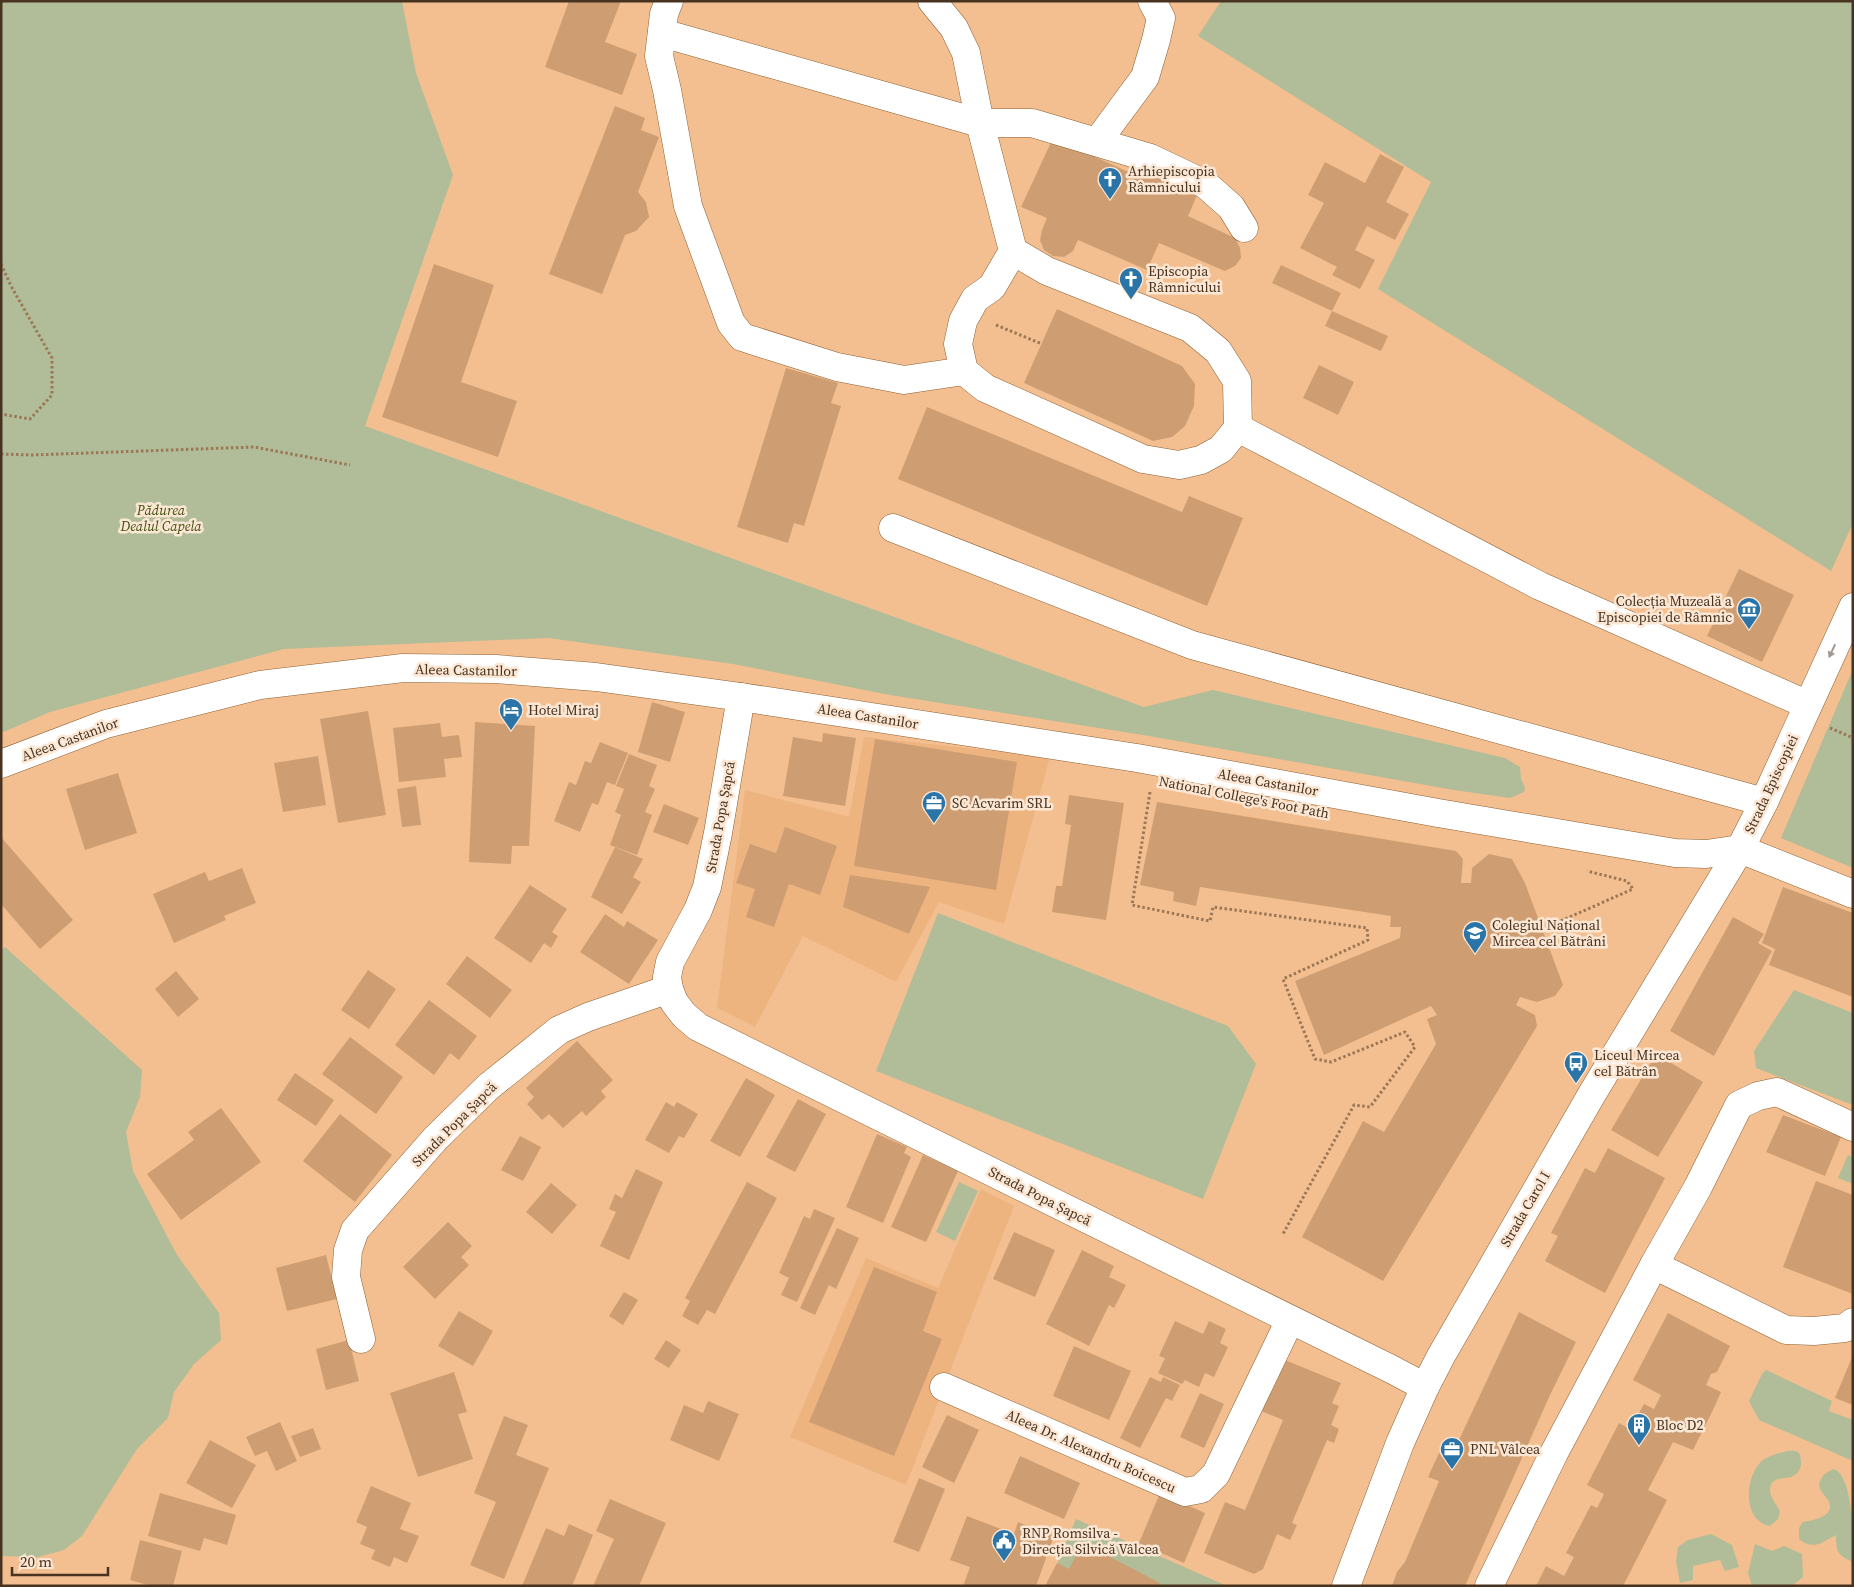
<svg xmlns="http://www.w3.org/2000/svg" width="1854" height="1587" font-family="'Source Serif 4',serif">
<rect width="100%" height="100%" fill="#f3bf90"/>
<g fill="#eeb480">
<path d="M864,737L1050,757L1004,924L939,902L896,982L803,936L755,1027L717,1008L745,790L849,817Z"/>
<path d="M981,1189L1014,1206L906,1485L790,1437L866,1258L938,1288Z"/>
</g>
<g fill="#b0bd98">
<path d="M1,1H402L416,73L453,175L365,426L1144,707L1213,690L1505,758L1520,767L1521,779L1525,788L1524,792L1510,798L1454,790L1143,735L890,695L733,664L549,638L284,649L50,712L1,733Z"/>
<path d="M1221,1H1853V523L1831,571L1378,289L1431,182L1198,36Z"/>
<path d="M1853,669V868L1781,838Z"/>
<path d="M938,913L1228,1026L1256,1064L1203,1199L876,1071Z"/>
<path d="M5,947L142,1070L140,1097L126,1132L133,1171L177,1255L219,1313L221,1340L194,1364L174,1392L168,1418L137,1449L82,1536L64,1550L38,1557L1,1556V950Z"/>
<path d="M1794,990L1853,1013V1105L1756,1068L1754,1051Z"/>
<path d="M1848,1155L1853,1157V1184L1838,1178Z"/>
<path d="M959,1182L978,1191L955,1241L936,1232Z"/>
<path d="M1766,1370L1832,1401L1829,1411L1853,1420V1461L1759,1420L1749,1401L1762,1374Z"/>
<path d="M1787,1451C1791,1451 1796,1450 1799,1453C1801,1456 1801,1461 1801,1464C1798,1487 1772,1470 1770,1489C1769,1496 1777,1505 1780,1511L1778,1519L1770,1526C1744,1521 1744,1482 1759,1464C1765,1456 1778,1454 1787,1451Z"/>
<path d="M1834,1469C1854,1477 1853,1541 1853,1562C1837,1555 1836,1551 1836,1535C1822,1542 1814,1551 1799,1539V1528L1803,1522C1814,1520 1837,1516 1828,1500C1823,1492 1816,1489 1821,1479C1824,1473 1829,1471 1834,1469Z"/>
<path d="M1076,1519L1227,1586H1048Z"/>
<path d="M1711,1534L1732,1545L1739,1567L1725,1571L1720,1560L1693,1566V1580L1680,1583L1676,1561L1678,1547L1688,1540Z"/>
<path d="M1755,1544L1772,1551L1784,1546L1802,1554L1803,1577L1792,1586H1752L1748,1573Z"/>
</g>
<g fill="#ce9e72">
<path d="M569,1H621L605,42L637,54L622,95L545,67Z"/>
<path d="M615,106L645,118L641,130L659,137L638,192L646,202L649,217L636,231L625,235L602,294L549,274Z"/>
<path d="M1053,138L1133,174L1138,165L1198,193L1188,216L1235,238L1240,248L1241,258L1235,266L1225,271L1159,243L1147,270L1078,240L1073,251L1064,257L1053,256L1044,250L1040,240L1042,230L1047,218L1021,207Z"/>
<path d="M1380,154L1404,167L1386,202L1409,214L1395,240L1367,226L1355,250L1375,260L1360,289L1332,275L1337,267L1300,248L1324,203L1308,195L1325,162L1365,183Z"/>
<path d="M434,264L494,285L461,382L517,401L498,457L382,417Z"/>
<path d="M1281,265L1341,293L1332,311L1272,283Z"/>
<path d="M1057,309L1182,366L1195,384L1194,406L1185,426L1172,437L1153,441L1024,383Z"/>
<path d="M1332,311L1388,336L1381,351L1325,326Z"/>
<path d="M1319,365L1354,382L1338,415L1303,398Z"/>
<path d="M786,368L838,383L831,403L841,406L804,526L794,523L788,543L737,527Z"/>
<path d="M927,407L1182,512L1189,496L1243,518L1207,606L898,479Z"/>
<path d="M1739,569L1794,595L1762,662L1707,636Z"/>
<path d="M652,702L685,712L670,762L638,752Z"/>
<path d="M368,711L386,815L338,823L320,719Z"/>
<path d="M475,722L535,726L529,846H512L511,864L469,862Z"/>
<path d="M440,723L442,737L459,735L462,757L444,759L446,777L399,782L393,728Z"/>
<path d="M823,733L856,738L845,806L783,796L793,737L822,742Z"/>
<path d="M875,739L1017,762L996,890L854,866Z"/>
<path d="M600,742L628,753L615,785L607,782L598,805L592,803L580,832L554,821L569,782L576,785L585,761L591,763Z"/>
<path d="M629,754L657,765L649,786L655,789L645,812L652,815L637,855L610,845L621,815L615,812L624,789L616,786Z"/>
<path d="M318,756L326,805L283,812L274,763Z"/>
<path d="M118,773L137,833L85,850L66,789Z"/>
<path d="M416,786L421,825L402,827L397,789Z"/>
<path d="M1069,795L1124,803L1106,920L1052,912L1056,886H1062L1071,825L1065,824Z"/>
<path d="M1157,802L1456,851L1463,859L1461,883H1471L1472,868L1489,854L1512,859L1525,883L1563,985L1555,996L1537,1002L1520,997L1516,1005L1535,1015L1537,1026L1383,1281L1302,1237L1363,1121L1384,1132L1436,1044L1427,1019L1437,1015L1431,1006L1324,1055L1295,981L1400,938L1401,927H1390L1391,916L1200,887L1196,906L1173,901L1174,892L1140,885Z"/>
<path d="M664,804L699,818L688,845L653,832Z"/>
<path d="M785,827L837,846L820,895L789,884L774,927L746,917L755,889L736,883L750,844L776,853Z"/>
<path d="M1,837L73,920L40,949L1,904Z"/>
<path d="M615,847L643,859L633,877L641,882L622,914L591,897Z"/>
<path d="M242,868L256,903L224,916L226,920L174,943L153,894L205,872L209,881Z"/>
<path d="M850,875L930,887L909,934L843,907Z"/>
<path d="M530,885L567,909L552,932L558,936L551,948L544,943L531,963L494,938Z"/>
<path d="M1783,887L1853,913V997L1769,965L1775,949L1762,943Z"/>
<path d="M605,914L624,927L627,921L658,940L629,984L580,952Z"/>
<path d="M1733,917L1764,934L1758,943L1772,951L1714,1056L1670,1031Z"/>
<path d="M467,956L512,990L490,1018L446,984Z"/>
<path d="M368,970L396,989L369,1029L341,1010Z"/>
<path d="M176,971L199,999L178,1017L155,989Z"/>
<path d="M429,1000L477,1036L459,1060L450,1053L434,1075L395,1045Z"/>
<path d="M350,1037L403,1077L376,1114L322,1074Z"/>
<path d="M577,1041L613,1080L601,1091L606,1097L586,1116L582,1111L563,1128L549,1114L542,1120L527,1104L534,1097L526,1088Z"/>
<path d="M1656,1054L1703,1082L1658,1157L1611,1130Z"/>
<path d="M295,1073L334,1100L316,1126L277,1100Z"/>
<path d="M746,1078L775,1095L740,1157L710,1141Z"/>
<path d="M798,1099L826,1114L795,1172L766,1157Z"/>
<path d="M666,1102L674,1107L677,1102L698,1114L684,1138L679,1136L669,1153L645,1140Z"/>
<path d="M221,1108L261,1162L181,1220L147,1174L194,1140L188,1132Z"/>
<path d="M340,1114L392,1155L355,1202L303,1161Z"/>
<path d="M1783,1115L1841,1137L1825,1176L1766,1152Z"/>
<path d="M877,1134L907,1147L904,1153L911,1157L883,1223L846,1207Z"/>
<path d="M520,1136L541,1147L523,1181L501,1170Z"/>
<path d="M1608,1148L1665,1178L1605,1293L1545,1261L1558,1236L1551,1233L1585,1168L1595,1173Z"/>
<path d="M923,1155L958,1171L926,1242L891,1227Z"/>
<path d="M636,1169L663,1182L629,1260L600,1246L616,1212L609,1209L615,1194L622,1198Z"/>
<path d="M1816,1181L1853,1195V1294L1783,1267Z"/>
<path d="M747,1182L777,1198L715,1314L707,1310L698,1325L682,1316L690,1301L685,1298Z"/>
<path d="M551,1183L577,1205L552,1234L526,1212Z"/>
<path d="M814,1209L835,1218L797,1302L781,1295L789,1278L779,1273L804,1216L810,1219Z"/>
<path d="M448,1222L472,1246L461,1257L469,1265L435,1299L403,1267Z"/>
<path d="M837,1228L859,1238L836,1289L829,1285L815,1315L800,1308Z"/>
<path d="M1014,1232L1055,1250L1035,1297L993,1279Z"/>
<path d="M1082,1250L1114,1266L1109,1277L1126,1285L1114,1308L1109,1305L1089,1346L1046,1324Z"/>
<path d="M326,1255L337,1299L287,1311L276,1268Z"/>
<path d="M874,1267L937,1292L923,1331L942,1339L894,1456L809,1422Z"/>
<path d="M624,1292L638,1300L623,1325L609,1316Z"/>
<path d="M459,1311L493,1331L473,1366L438,1346Z"/>
<path d="M1519,1312L1576,1342L1550,1395L1465,1586H1392L1397,1572L1405,1562L1439,1481L1428,1477L1439,1453L1450,1459Z"/>
<path d="M1668,1313L1730,1346L1717,1372L1711,1374L1706,1385L1721,1392L1714,1408L1693,1450L1673,1442L1648,1490L1667,1500L1623,1586H1536L1546,1566L1564,1576L1574,1557L1566,1553L1591,1505L1597,1508L1604,1494L1587,1485L1619,1423L1630,1429L1644,1404L1654,1409L1661,1395L1633,1380Z"/>
<path d="M1175,1321L1203,1334L1209,1321L1226,1329L1220,1343L1228,1347L1214,1377L1205,1373L1199,1387L1185,1380L1182,1384L1158,1373L1165,1358L1159,1356Z"/>
<path d="M349,1340L359,1381L326,1390L316,1349Z"/>
<path d="M666,1340L681,1350L669,1368L654,1359Z"/>
<path d="M1074,1346L1131,1371L1109,1420L1053,1396Z"/>
<path d="M1853,1355V1405L1835,1398Z"/>
<path d="M1280,1358L1341,1383L1332,1403L1339,1406L1331,1425L1339,1429L1334,1443L1327,1440L1292,1523L1297,1525L1290,1540L1277,1534L1263,1569L1254,1574L1204,1553L1225,1502L1245,1510L1283,1420L1259,1410Z"/>
<path d="M454,1372L467,1412L458,1414L473,1459L418,1477L390,1393Z"/>
<path d="M1150,1377L1161,1382L1163,1377L1180,1385L1172,1401L1166,1398L1140,1448L1120,1438Z"/>
<path d="M1200,1393L1224,1404L1204,1448L1180,1437Z"/>
<path d="M708,1401L739,1414L719,1461L670,1440L684,1405L703,1413Z"/>
<path d="M947,1415L979,1430L954,1483L922,1467Z"/>
<path d="M504,1416L528,1425L516,1455L549,1468L504,1579L470,1565L496,1502L474,1493Z"/>
<path d="M280,1422L297,1461L276,1471L267,1451L255,1456L246,1437Z"/>
<path d="M313,1428L321,1449L300,1457L291,1436Z"/>
<path d="M210,1440L256,1465L232,1508L186,1483Z"/>
<path d="M1020,1456L1080,1483L1064,1519L1004,1493Z"/>
<path d="M919,1478L945,1489L919,1552L893,1542Z"/>
<path d="M371,1486L411,1503L400,1529L419,1536L407,1563L394,1557L390,1567L371,1559L375,1550L360,1544L367,1527L356,1522Z"/>
<path d="M160,1493L236,1515L227,1545L204,1538L200,1551L148,1536Z"/>
<path d="M1160,1493L1205,1513L1184,1563L1139,1543Z"/>
<path d="M610,1499L666,1523L639,1586H593L614,1539L596,1531Z"/>
<path d="M967,1516L1014,1534L1018,1522L1054,1536L1036,1586H963L970,1567L950,1560Z"/>
<path d="M569,1524L593,1535L572,1586H522L546,1528L564,1536Z"/>
<path d="M140,1540L182,1551L173,1586H151L130,1580Z"/>
<path d="M1083,1543L1160,1583L1158,1586H1045L1057,1563L1069,1569Z"/>
</g>
<g fill="none" stroke-linecap="round" stroke-linejoin="round">
<g stroke="#8e6033" stroke-width="29">
<g id="minor">
<path d="M669,1L664,14L659,56L667,90L688,206L731,323L742,337L837,367L904,380L964,371"/>
<path d="M932,1L954,28L966,53L980,123L1013,251L992,287L975,299L963,321L958,344L964,371L985,388L1143,459L1179,465L1201,460L1221,449L1238,428"/>
<path d="M662,33L980,123H1032L1150,158L1205,184L1231,207L1244,228"/>
<path d="M1097,142L1145,77L1156,40L1161,18L1152,1"/>
<path d="M1013,251L1047,271L1190,328L1218,351L1237,381L1238,428L1540,586L1808,705"/>
<path d="M893,528L1192,645L1764,802"/>
<path d="M741,697L718,833L707,887L698,910L670,962L667,977L669,989L674,1002L684,1015L698,1027L1391,1369L1425,1387"/>
<path d="M1,764L106,724L260,685L403,668L496,669L596,677L741,697L1137,758L1438,813L1675,853L1706,854L1740,849L1853,894"/>
<path d="M1654,1265L1786,1330L1814,1331L1845,1328L1853,1322"/>
<path d="M361,1339L346,1277L348,1250L355,1230L435,1139L488,1087L559,1030L588,1017L669,989"/>
<path d="M944,1387L1185,1492L1201,1489L1216,1474L1290,1320"/>
<path d="M1346,1586L1400,1443L1425,1387L1441,1356L1592,1094L1740,849L1764,802L1853,607"/>
<path d="M1489,1586L1554,1453L1654,1265L1698,1187L1739,1105L1758,1096L1777,1092L1853,1127"/>
</g>
</g>
<g stroke="#9b7756" stroke-width="3" stroke-dasharray="2.5 2.5" stroke-linecap="butt">
<path d="M1,264L11,286L52,358V395L30,419L1,414"/>
<path d="M996,325L1042,344"/>
<path d="M1,454L32,455L254,447L350,465"/>
<path d="M1830,728L1853,738"/>
<path d="M1150,792L1132,905L1210,921L1213,907L1367,928L1368,940L1283,979L1315,1059L1331,1062L1405,1032L1415,1047L1370,1107L1354,1105L1283,1234"/>
<path d="M1547,927L1633,889L1627,881L1587,871"/>
</g>
<use href="#minor" stroke="#fff" stroke-width="28"/>
</g>
<defs><path id="oneway-solid" d="M-6-.8H1V-3.2L6.5 0L1 3.2V.8H-6Z" transform="scale(1.25)"/></defs>
<use fill="#a49990" href="#oneway-solid" transform="translate(1832 651) rotate(115)"/>
<defs>
<g id="church-pin" transform="scale(1.25)"><path d="M0 17L-7.5 6A9.5 9.5 0 1 1 7.5 6Z" fill="#2a74a7" stroke="#fce7d4"/><path d="M-1.2-6h2.4v3.5h3.3v2.4h-3.3V6h-2.4V-.1h-3.3v-2.4h3.3Z" fill="#fff"/></g>
<g id="museum-pin" transform="scale(1.25)"><path d="M0 17L-7.5 6A9.5 9.5 0 1 1 7.5 6Z" fill="#2a74a7" stroke="#fce7d4"/><path d="M0-6L6-3V-2H-6V-3ZM-5-1h2V3h-2ZM-1-1h2V3h-2ZM3-1h2V3H3ZM-6 4H6V6H-6Z" fill="#fff"/></g>
<g id="hotel-pin" transform="scale(1.25)"><path d="M0 17L-7.5 6A9.5 9.5 0 1 1 7.5 6Z" fill="#2a74a7" stroke="#fce7d4"/><path d="M-6-4.5h1.5V1H6V5H4.5V3h-9V5H-6ZM-4 0a1.8 1.8 0 1 1 3.6 0ZM.5 0V-2.5h3Q6-2.5 6 0Z" fill="#fff"/></g>
<g id="office-pin" transform="scale(1.25)"><path d="M0 17L-7.5 6A9.5 9.5 0 1 1 7.5 6Z" fill="#2a74a7" stroke="#fce7d4"/><path d="M-6-3h4V-5.5h4V-3h4V5H-6ZM-1-4.5V-3h2v-1.5ZM-6 0V1H6V0Z" fill="#fff"/></g>
<g id="school-pin" transform="scale(1.25)"><path d="M0 17L-7.5 6A9.5 9.5 0 1 1 7.5 6Z" fill="#2a74a7" stroke="#fce7d4"/><path d="M0-5L7-2L0 1L-7-2ZM-4 1L0 2.5L4 1V4Q0 6-4 4Z" fill="#fff"/></g>
<g id="bus-pin" transform="scale(1.25)"><path d="M0 17L-7.5 6A9.5 9.5 0 1 1 7.5 6Z" fill="#2a74a7" stroke="#fce7d4"/><path d="M-5-6H5V4H4V6H2V4H-2V6H-4V4H-5ZM-3.5-4V0h7V-4ZM-3.5 1.2v1.5H-2V1.2ZM2 1.2v1.5H3.5V1.2Z" fill="#fff"/></g>
<g id="building-pin" transform="scale(1.25)"><path d="M0 17L-7.5 6A9.5 9.5 0 1 1 7.5 6Z" fill="#2a74a7" stroke="#fce7d4"/><path d="M-4-6H4V6H1V3H-1V6H-4ZM-2.5-4.3h1.7v1.8h-1.7ZM.8-4.3h1.7v1.8H.8ZM-2.5-1h1.7V.8h-1.7ZM.8-1h1.7V.8H.8Z" fill="#fff"/></g>
<g id="civic-pin" transform="scale(1.25)"><path d="M0 17L-7.5 6A9.5 9.5 0 1 1 7.5 6Z" fill="#2a74a7" stroke="#fce7d4"/><path d="M-.6-6.5H3V-4.5H.6V-3L4-1V1h2V6H-6V1h2V-1L-.6-3ZM-1.2 2.5V6h2.4V2.5Z" fill="#fff"/></g>
</defs>
<g fill-rule="evenodd">
<use href="#church-pin" x="1110" y="179"/>
<use href="#church-pin" x="1131" y="279"/>
<use href="#museum-pin" x="1749" y="609"/>
<use href="#hotel-pin" x="511" y="710"/>
<use href="#office-pin" x="934" y="803"/>
<use href="#school-pin" x="1475" y="933"/>
<use href="#bus-pin" x="1576" y="1063"/>
<use href="#building-pin" x="1639" y="1425"/>
<use href="#office-pin" x="1452" y="1449"/>
<use href="#civic-pin" x="1004" y="1541"/>
</g>
<g text-anchor="middle" stroke-width="5" stroke-linejoin="round" paint-order="stroke">
<g font-size="14" fill="#483320" stroke="#fce7d4" text-anchor="start">
<text x="1128" y="176">Arhiepiscopia<tspan x="1128" dy="16">Râmnicului</tspan></text>
<text x="1148" y="276">Episcopia<tspan x="1148" dy="16">Râmnicului</tspan></text>
<text x="1732" y="606" text-anchor="end">Colecția Muzeală a<tspan x="1732" dy="16">Episcopiei de Râmnic</tspan></text>
<text x="528" y="715">Hotel Miraj</text>
<text x="952" y="808">SC Acvarim SRL</text>
<text x="1492" y="930">Colegiul Național<tspan x="1492" dy="16">Mircea cel Bătrâni</tspan></text>
<text x="1594" y="1060">Liceul Mircea<tspan x="1594" dy="16">cel Bătrân</tspan></text>
<text x="1656" y="1430">Bloc D2</text>
<text x="1470" y="1454">PNL Vâlcea</text>
<text x="1022" y="1538">RNP Romsilva -<tspan x="1022" dy="16">Direcția Silvică Vâlcea</tspan></text>
</g>
<g font-size="14" font-style="italic" fill="#3f500f" stroke="#fce7d4">
<text x="161" y="515">Pădurea<tspan x="161" dy="16">Dealul Capela</tspan></text>
</g>
<g font-size="14" fill="#483320" stroke="#fce7d4">
<text transform="translate(466 670) rotate(1)" y="5">Aleea Castanilor</text>
<text transform="translate(868 716) rotate(9)" y="5">Aleea Castanilor</text>
<text transform="translate(70 739) rotate(-20)" y="5">Aleea Castanilor</text>
<text transform="translate(1268 782) rotate(10)" y="5">Aleea Castanilor</text>
<text transform="translate(1771 784) rotate(-65)" y="5">Strada Episcopiei</text>
<text transform="translate(1244 797) rotate(11)" y="5">National College's Foot Path</text>
<text transform="translate(720 817) rotate(-80)" y="5">Strada Popa Șapcă</text>
<text transform="translate(454 1124) rotate(-45)" y="5">Strada Popa Șapcă</text>
<text transform="translate(1040 1196) rotate(27)" y="5">Strada Popa Șapcă</text>
<text transform="translate(1525 1209) rotate(-60)" y="5">Strada Carol I</text>
<text transform="translate(1091 1451) rotate(24)" y="5">Aleea Dr. Alexandru Boicescu</text>
</g>
</g>
<rect width="1854" height="1587" fill="none" stroke="#483320" stroke-width="5"/>
<path d="M12 1567v8h96v-8" fill="none" stroke="#483320" stroke-width="2.5"/>
<text x="20" y="1567" font-size="15" fill="#483320" stroke="#fce7d4" stroke-width="4" paint-order="stroke">20 m</text>
</svg>
